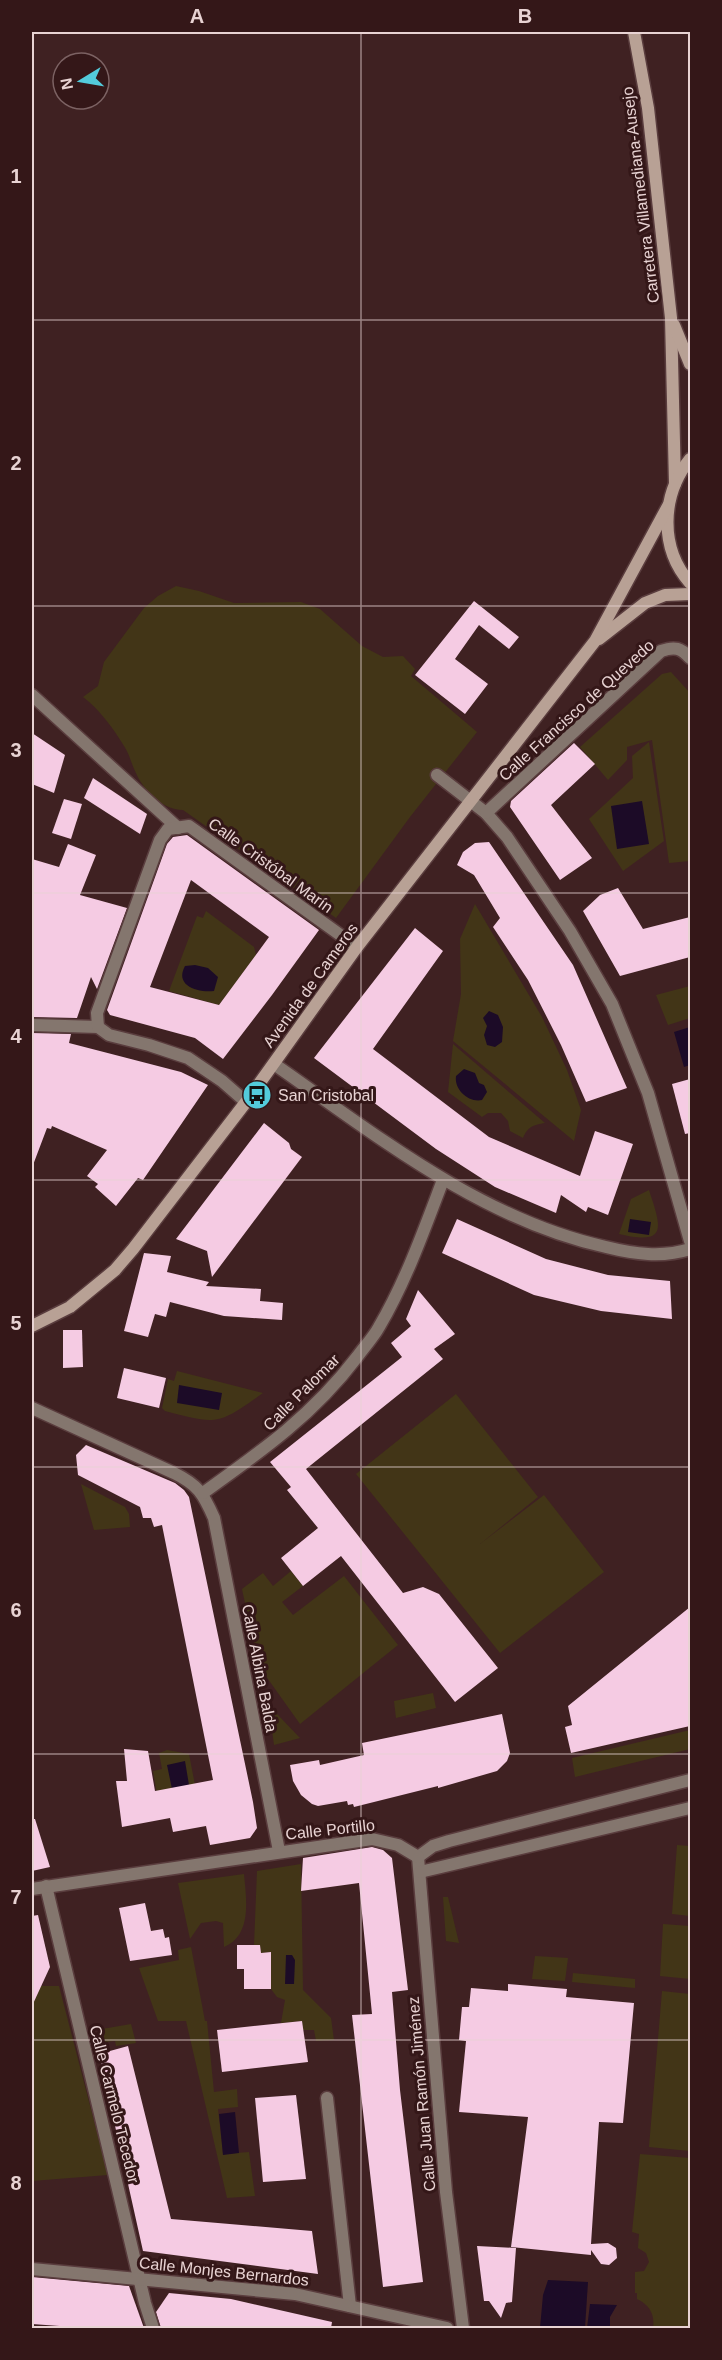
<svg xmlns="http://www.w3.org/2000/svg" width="722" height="2360" font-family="Arial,sans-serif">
<rect width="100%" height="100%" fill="#3f2122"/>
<g fill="#423517">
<path d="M176,586L199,591L234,603L301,602L320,609L362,646L383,657L403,656L415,669L411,676L477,732L410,817L336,918L183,810C162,810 143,790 135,771C131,763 130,755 124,746C113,728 100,710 83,697L98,686L104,662L144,608L158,596Z"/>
<path d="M671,672L690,693V861L669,863L652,740L627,747V760L608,780L580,747L662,674Z"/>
<path d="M649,742L664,841L623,871L589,819L633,778L632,756Z"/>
<path d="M475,904L542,1017L567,1070L581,1110L574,1141L453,1041L461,994L460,939Z"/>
<path d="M206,911L254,947L256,955L219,1005L169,991L197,916L203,918Z"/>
<path d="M690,986V1018L668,1025L656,995Z"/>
<path d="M453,1044L545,1123C534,1125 528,1126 523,1138L510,1131L508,1121L501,1113H488L482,1117L448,1092Z"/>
<path d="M649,1190C661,1227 669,1246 619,1234L631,1199Z"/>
<path d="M177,1371L263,1393C218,1425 218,1425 165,1411L162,1408L168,1379L174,1381Z"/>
<path d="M456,1394L538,1497L480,1544L544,1495L604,1572L500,1653L356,1474Z"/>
<path d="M81,1484L125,1507L129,1514L130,1527L94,1530Z"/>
<path d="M291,1571L303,1586L282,1602L293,1615L344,1576L398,1645L300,1724L258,1665L242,1589L263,1573L273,1586Z"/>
<path d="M433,1693L436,1708L396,1718L394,1701Z"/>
<path d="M277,1714L300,1738L274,1745L270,1716Z"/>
<path d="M690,1730V1749L575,1777L572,1758Z"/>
<path d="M167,1750L189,1754L195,1785L157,1794L153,1771L162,1769L159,1753Z"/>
<path d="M677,1845L690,1846V1916L672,1914Z"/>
<path d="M301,1864L303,1990L331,2018L334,2040L316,2041L314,2030H303L302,2021L281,2023L285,2000L277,1997L271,1989V1952L261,1953L260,1945H254L257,1871Z"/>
<path d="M244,1874C246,1898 253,1935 224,1947L223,1923L216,1921L201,1923L190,1939L178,1883Z"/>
<path d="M443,1897H448L459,1943L446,1941Z"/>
<path d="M663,1924L690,1926V1979L660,1976Z"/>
<path d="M191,1947L205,2021H207L214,2092L237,2089L238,2107L218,2109L223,2154L249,2152L255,2196L227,2198L186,2021H158L139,1968L179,1960L178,1950Z"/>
<path d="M535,1956L568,1958L565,1981L532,1979Z"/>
<path d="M573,1973L635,1979V1988L572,1982Z"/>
<path d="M32,1986H59L108,2175L32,2181Z"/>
<path d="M662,1991L690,1994V2151L649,2147Z"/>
<path d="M131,2024L136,2043L116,2046L115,2041L105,2042L102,2029Z"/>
<path d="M640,2154L690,2158V2328H653C655,2315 650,2305 637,2299V2293H635V2272L644,2271L649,2262L646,2253L638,2248L639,2234L632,2232Z"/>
</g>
<g fill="#1c0b27">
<path d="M642,801L649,844L617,849L611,806Z"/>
<path d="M195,965L208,968L218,977L214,991C198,993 174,986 185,966Z"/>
<path d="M489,1011L498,1015L503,1027L502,1042L495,1047L487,1045L484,1035L487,1026L483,1018Z"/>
<path d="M690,1027V1065L684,1067L674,1032Z"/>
<path d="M464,1069L475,1073L479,1083L484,1085L487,1092L482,1100C469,1103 454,1090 456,1076Z"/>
<path d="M630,1219L651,1222L649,1235L628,1232Z"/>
<path d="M179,1385L222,1393L219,1410L177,1403Z"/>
<path d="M185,1761L189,1785L172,1789L167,1765Z"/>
<path d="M286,1955H292L295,1960L294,1984H285Z"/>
<path d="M235,2112L239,2153L223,2155L219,2114Z"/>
<path d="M548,2280L588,2282L585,2328H540L543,2295Z"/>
<path d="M590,2304L617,2305L610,2317V2328H587Z"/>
</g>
<g fill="#f5cbe3" fill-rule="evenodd">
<path d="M474,601L519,637L509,649L479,625L455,659L488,684L465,714L415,675Z"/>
<path d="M32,733L65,755L54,793L32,784Z"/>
<path d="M574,743L595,764L551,805L592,858L560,880L510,807L511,801Z"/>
<path d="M93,778L147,814L140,834L84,798Z"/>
<path d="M64,799L82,804L71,839L52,833Z"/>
<path d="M187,835L319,930L272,995L223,1059L195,1038L110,1015L107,1010L167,844L173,837ZM191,880L269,937L219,1005L150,987Z"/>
<path d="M489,842L573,965L627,1088L586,1102L561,1045L528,980L493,927L500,918L474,875L457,865L463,852L475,843Z"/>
<path d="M68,844L96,855L80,895L127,908L97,989L91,977L77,1018L32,1017V859L59,867Z"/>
<path d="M618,888L643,929L690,917V957L620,976L583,911L600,895Z"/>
<path d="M415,928L443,951L373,1049L489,1137L580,1176L595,1131L633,1144L608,1215L588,1207L586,1212L561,1195L556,1213L495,1187L436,1149L314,1058Z"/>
<path d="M32,1033L71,1034L69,1043L181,1072L208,1085L143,1180L138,1178L116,1206L95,1187L98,1184L87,1176L107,1150L52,1126L51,1129L47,1128L33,1165H32Z"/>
<path d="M690,1079V1133L685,1134L672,1084Z"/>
<path d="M264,1123L289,1143L291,1149L302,1157L212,1277L207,1251L176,1239Z"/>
<path d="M457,1219L546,1259L608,1275L670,1281L672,1319L601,1311L534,1295L442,1253Z"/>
<path d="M144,1253L171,1256L167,1272L209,1282L206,1286L261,1289L260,1301L283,1303L282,1320L224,1316L170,1302L166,1317L155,1314L148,1337L124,1331Z"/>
<path d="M418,1290L455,1334L434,1349L443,1359L306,1469L403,1593L423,1587L439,1594L498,1668L455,1702L341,1556L303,1586L281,1558L318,1528L287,1490L291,1487L270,1462L402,1357L391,1343L411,1326L406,1319Z"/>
<path d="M63,1330H82L83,1367L63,1368Z"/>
<path d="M124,1368L166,1378L159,1408L117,1398Z"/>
<path d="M86,1445L175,1483L184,1490L189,1497L253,1802L257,1828L250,1838L210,1845L206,1826L173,1832L170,1818L122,1827L116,1781H127L124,1749L148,1751L155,1791L213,1780L162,1525L154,1527L151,1518H143L140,1507L78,1475L76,1455Z"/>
<path d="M690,1607V1726L571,1753L565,1727L572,1725L568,1706Z"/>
<path d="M502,1714L510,1753L507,1761L497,1771L438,1788V1786L354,1807L353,1804L348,1805L347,1801L318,1806L312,1804L301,1795L293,1781L290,1765L319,1760L320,1765L364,1755L362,1743Z"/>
<path d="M32,1819H35L50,1867L32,1871Z"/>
<path d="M372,1847L383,1850L392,1858L408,1990L392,1992L400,2090L423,2282L383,2287L352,2015L372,2014L359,1883L301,1891L303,1858Z"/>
<path d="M145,1903L151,1931L163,1929L165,1938L169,1937L172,1955L130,1961L119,1908Z"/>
<path d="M38,1915L50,1967L32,2006V1916Z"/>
<path d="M237,1945H260L261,1953L271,1952V1989H244V1969H237Z"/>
<path d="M508,1984L567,1989L566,1997L634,2003L623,2123L599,2122L591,2244L608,2243L616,2248L617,2258L609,2265L601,2264L591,2250V2255L511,2247L528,2117L459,2112L466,2041L459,2040L462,2007H469L471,1988L508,1991Z"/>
<path d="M302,2021L308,2062L222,2072L217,2030Z"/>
<path d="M128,2046L171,2219L312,2231L318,2274L143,2251L99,2054Z"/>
<path d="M296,2095L306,2179L263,2182L255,2098Z"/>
<path d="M477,2246L516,2248L512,2302L506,2303L501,2318L489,2301H484Z"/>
<path d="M32,2277L129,2286L144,2328H87L32,2324Z"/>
<path d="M169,2293L231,2299L332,2322L331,2328H161L156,2312Z"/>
</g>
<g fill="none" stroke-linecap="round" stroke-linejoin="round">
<g stroke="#5a3d3e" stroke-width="15">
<g id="minor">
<path d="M32,695L178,828"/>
<path d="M437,775L486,813L507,837L570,931L612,1004L648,1093L690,1241"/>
<path d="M486,813L661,651C675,646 681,648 690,658"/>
<path d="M32,1025L98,1027L109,1035L149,1045L188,1058L222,1081L246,1102"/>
<path d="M98,1027L97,1013L160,840L168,829L189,826L357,947"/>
<path d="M274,1064C376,1135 482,1220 606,1247C634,1254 662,1258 690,1249"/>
<path d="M32,1408L174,1473C198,1485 203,1493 214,1518L279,1851"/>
<path d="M203,1493C262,1451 313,1415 357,1357C364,1347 373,1338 379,1327C406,1281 424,1230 443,1180"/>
<path d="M418,1857L446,2192L463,2328"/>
<path d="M418,1857L433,1846L449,1841L690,1780"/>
<path d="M420,1872L690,1808"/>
<path d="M46,1886L145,2303L153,2328"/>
<path d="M32,1889L372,1839L398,1845L418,1857"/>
<path d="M327,2098L350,2306"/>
<path d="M32,2269L295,2294L447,2328"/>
</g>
</g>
<g stroke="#5a3d3e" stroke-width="15">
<g id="secondary">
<path d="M634,32L648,108L671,318L675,484"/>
<path d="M674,325L690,364"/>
<path d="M690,459C661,495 659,548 690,583"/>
<path d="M599,639L645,603L665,595L690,594"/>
<path d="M32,1326L70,1307L115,1270L133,1249L246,1102L357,947L595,641L668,506"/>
</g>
</g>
<use href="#minor" stroke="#84766e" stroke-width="12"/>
<use href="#secondary" stroke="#b8a195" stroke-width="12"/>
</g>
<path fill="none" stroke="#e8d3d3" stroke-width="1.5" stroke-opacity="0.55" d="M361,32V2328M32,320H690M32,606H690M32,893H690M32,1180H690M32,1467H690M32,1754H690M32,2040H690"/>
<defs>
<g id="bus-disc" transform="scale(1.5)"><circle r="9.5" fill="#53cbdb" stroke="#341718"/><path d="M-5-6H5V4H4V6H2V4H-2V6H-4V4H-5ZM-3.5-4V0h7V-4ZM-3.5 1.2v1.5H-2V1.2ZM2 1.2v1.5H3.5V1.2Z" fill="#111"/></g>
</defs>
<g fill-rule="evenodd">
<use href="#bus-disc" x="257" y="1095"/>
</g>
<g text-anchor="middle" stroke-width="6" stroke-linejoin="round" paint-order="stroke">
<g font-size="16" fill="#e8d3d3" stroke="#341718">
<text transform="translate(640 195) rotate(-97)" y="6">Carretera Villamediana-Ausejo</text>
<text transform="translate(576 710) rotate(-42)" y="6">Calle Francisco de Quevedo</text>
<text transform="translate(271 865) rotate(36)" y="6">Calle Cristóbal Marín</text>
<text transform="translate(310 985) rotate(-54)" y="6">Avenida de Cameros</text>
<text transform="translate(301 1392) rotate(-45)" y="6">Calle Palomar</text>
<text transform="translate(260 1668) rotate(79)" y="6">Calle Albina Balda</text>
<text transform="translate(330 1829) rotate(-6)" y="6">Calle Portillo</text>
<text transform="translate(421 2094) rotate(-95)" y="6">Calle Juan Ramón Jiménez</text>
<text transform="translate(115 2104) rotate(76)" y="6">Calle Carmelo Tecedor</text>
<text transform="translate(224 2271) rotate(6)" y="6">Calle Monjes Bernardos</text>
</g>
<g font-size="16" fill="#e8d3d3" stroke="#341718" text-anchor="start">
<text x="278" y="1101">San Cristobal</text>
</g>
</g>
<rect width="722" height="2360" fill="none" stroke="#341718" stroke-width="66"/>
<g transform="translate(81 81) rotate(259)"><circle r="28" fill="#341718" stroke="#7c6263" stroke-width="1.5"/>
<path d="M0-4.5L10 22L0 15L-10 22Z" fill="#53cbdb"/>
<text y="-9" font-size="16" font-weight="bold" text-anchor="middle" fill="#e8d3d3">N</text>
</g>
<rect x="33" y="33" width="656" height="2294" fill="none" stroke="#e8d3d3" stroke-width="2"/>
<g font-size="20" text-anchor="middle" font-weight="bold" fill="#e8d3d3">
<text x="197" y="23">A</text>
<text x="525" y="23">B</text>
<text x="16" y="183">1</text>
<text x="16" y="470">2</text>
<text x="16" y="757">3</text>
<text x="16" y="1043">4</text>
<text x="16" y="1330">5</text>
<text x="16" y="1617">6</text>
<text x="16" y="1904">7</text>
<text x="16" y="2190">8</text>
</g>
</svg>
